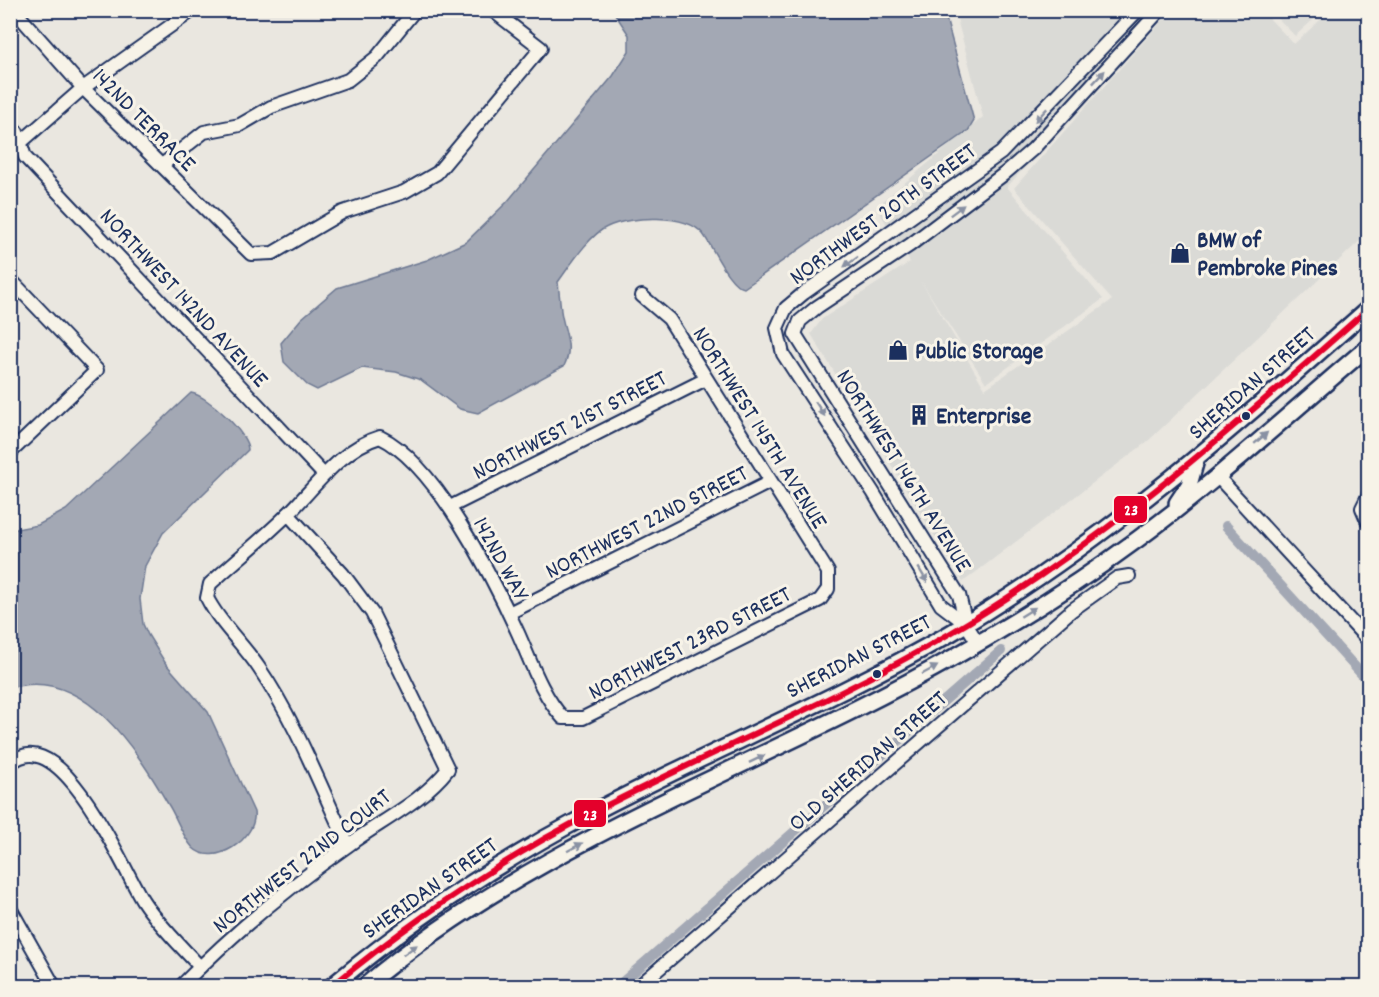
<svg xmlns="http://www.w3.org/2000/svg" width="1379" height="997" font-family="Dekko,sans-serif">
<rect width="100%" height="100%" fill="#eae7e0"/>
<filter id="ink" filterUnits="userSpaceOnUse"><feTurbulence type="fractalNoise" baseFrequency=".0167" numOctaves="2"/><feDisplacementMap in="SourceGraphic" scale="12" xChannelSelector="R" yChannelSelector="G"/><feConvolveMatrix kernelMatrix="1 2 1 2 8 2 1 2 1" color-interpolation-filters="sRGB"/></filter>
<g filter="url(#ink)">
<g fill="#dadad6">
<path d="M955,11H1167L1007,187L1103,299L986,383L921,281L985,389L1112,300L1014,188L1171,11H1262L1294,44L1330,11H1368V233L1148,441L963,582L811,334L822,319L910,262L876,207L983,117Z"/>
<path d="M1271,11H1323L1295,36Z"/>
</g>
<g fill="#a3a8b4" stroke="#6d7892" stroke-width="1.5">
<path d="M613,11H944L974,121L968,131L744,288C729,286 713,247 703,234C686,213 630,216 607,227C590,234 569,267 558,282C559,292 560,301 561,311C564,332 574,346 564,366L478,413L460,409L421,380L396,372L362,368L317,390L307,385L284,362L281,343L301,319L337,288L427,260L466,242L507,202L613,76L629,51V35Z"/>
<path d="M191,393C207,395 249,434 248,450L163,533L145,566L140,599L143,624L148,635L166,664L208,712L254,812C258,838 214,868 193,848C182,836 177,818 168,804C137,751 84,665 10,688L11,530L38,525L66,510Z"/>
</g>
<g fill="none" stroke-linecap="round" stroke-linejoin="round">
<g stroke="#a3a8b4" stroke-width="10">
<path d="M1226,526L1368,681"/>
<path d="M618,986L1001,651"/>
</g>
<g stroke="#1b2f5e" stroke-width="16">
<g id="minor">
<path d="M14,10L83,88L251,254L273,253L343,212L404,192L437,173L541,48L492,10"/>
<path d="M10,126L17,132L25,157L324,475"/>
<path d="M19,144L83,88L193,10"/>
<path d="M162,165L204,132L240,125L271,107L348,80L377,57L415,10"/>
<path d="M10,279L97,370L10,453"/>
<path d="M1217,476L1368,640"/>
<path d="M1368,496L1362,508L1368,522"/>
<path d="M450,507L706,379"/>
<path d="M509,613L770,482"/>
<path d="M966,624L941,605L873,492L783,354L777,328L786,308L804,293L1001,153L1138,10"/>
<path d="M978,643L966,624L959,595L795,334L800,321L817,307L910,245L1004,174L1033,149L1160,10"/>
<path d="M10,764C60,716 124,872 143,901C158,924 181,946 200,967"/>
<path d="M348,845C320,786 296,722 259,668C243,644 220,624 207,598L210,584C236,560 264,538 289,513C316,486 342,448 380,437C435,463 493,578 518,633C531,662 542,695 563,718H583L820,600L828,589V572L669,319L642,296"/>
<path d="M10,908L54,986"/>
<path d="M181,986C232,934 290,886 350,844C383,820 423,801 448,769L372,613L343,574L288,514"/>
<path d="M639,986L1072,610L1117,578L1129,576"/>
</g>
</g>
<g stroke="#1b2f5e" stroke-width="20">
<g id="major">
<path d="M1177,503L1189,485L1196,460"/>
<path d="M332,986C411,920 495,864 586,816C705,753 832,702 949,634C1103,544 1235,427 1368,309"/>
<path d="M365,986C538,839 760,767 956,656C1018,621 1080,582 1138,539C1218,480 1292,411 1368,347"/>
</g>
</g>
<use href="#minor" stroke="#f7f3e8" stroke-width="12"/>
<use href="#major" stroke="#f7f3e8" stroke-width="15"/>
<g stroke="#f7f3e8" stroke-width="10">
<path id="bus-1" d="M332,986C411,921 495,864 586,816C706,753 832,703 949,634C1102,544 1236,426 1368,309"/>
</g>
<use href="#bus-1" stroke="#e4002b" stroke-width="6"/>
</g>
<defs><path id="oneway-solid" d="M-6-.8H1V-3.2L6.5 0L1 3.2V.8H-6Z" transform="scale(1.5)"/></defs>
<g fill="#8991a3">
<use href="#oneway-solid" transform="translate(1099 77) rotate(-47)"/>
<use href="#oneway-solid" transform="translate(1041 115) rotate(133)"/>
<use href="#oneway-solid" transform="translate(957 210) rotate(-37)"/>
<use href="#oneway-solid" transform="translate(851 262) rotate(145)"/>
<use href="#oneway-solid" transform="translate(820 409) rotate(57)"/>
<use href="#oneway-solid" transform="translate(1261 438) rotate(-41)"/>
<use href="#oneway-solid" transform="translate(923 575) rotate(59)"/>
<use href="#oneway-solid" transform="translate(1028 612) rotate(-32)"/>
<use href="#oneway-solid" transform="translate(930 670) rotate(-28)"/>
<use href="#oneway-solid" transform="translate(757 759) rotate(-26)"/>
<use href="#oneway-solid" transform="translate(575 847) rotate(-28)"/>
<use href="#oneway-solid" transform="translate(410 950) rotate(-36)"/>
</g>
</g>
<defs>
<g id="shop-bare" transform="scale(1.62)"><path d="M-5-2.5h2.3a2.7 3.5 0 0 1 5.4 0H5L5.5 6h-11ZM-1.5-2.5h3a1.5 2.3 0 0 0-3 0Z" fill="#1b2f5e" stroke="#f7f3e8" stroke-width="2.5" paint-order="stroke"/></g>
<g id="building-bare" transform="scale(1.62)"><path d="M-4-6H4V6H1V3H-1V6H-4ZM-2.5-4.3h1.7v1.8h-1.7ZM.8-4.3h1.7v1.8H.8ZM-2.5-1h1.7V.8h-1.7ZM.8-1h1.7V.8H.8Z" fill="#1b2f5e" stroke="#f7f3e8" stroke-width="2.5" paint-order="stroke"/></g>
</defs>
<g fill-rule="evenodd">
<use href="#shop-bare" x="1180" y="253"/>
<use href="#shop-bare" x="898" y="350"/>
<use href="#building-bare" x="919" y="415"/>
</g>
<g fill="#1b2f5e" stroke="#f7f3e8" stroke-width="2">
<circle cx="1246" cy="416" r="5"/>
<circle cx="877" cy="674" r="5"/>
</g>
<g text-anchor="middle" stroke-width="6" stroke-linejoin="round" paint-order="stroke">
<g font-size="24" fill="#1b2f5e" stroke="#f7f3e8">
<text transform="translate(145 119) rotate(45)" y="8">142ND TERRACE</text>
<text transform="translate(882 213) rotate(-36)" y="8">NORTHWEST 20TH STREET</text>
<text transform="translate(185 297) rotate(47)" y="8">NORTHWEST 142ND AVENUE</text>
<text transform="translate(1251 382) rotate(-41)" y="8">SHERIDAN STREET</text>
<text transform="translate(569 424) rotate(-27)" y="8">NORTHWEST 21ST STREET</text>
<text transform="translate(761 427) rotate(58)" y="8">NORTHWEST 145TH AVENUE</text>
<text transform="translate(905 470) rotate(58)" y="8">NORTHWEST 146TH AVENUE</text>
<text transform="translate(646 521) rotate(-27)" y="8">NORTHWEST 22ND STREET</text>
<text transform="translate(502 558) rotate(61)" y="8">142ND WAY</text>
<text transform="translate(689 642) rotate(-27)" y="8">NORTHWEST 23RD STREET</text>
<text transform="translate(858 655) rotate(-27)" y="8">SHERIDAN STREET</text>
<text transform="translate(867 760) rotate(-41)" y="8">OLD SHERIDAN STREET</text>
<text transform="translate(301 860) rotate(-38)" y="8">NORTHWEST 22ND COURT</text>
<text transform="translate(429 887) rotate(-35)" y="8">SHERIDAN STREET</text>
</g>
<g font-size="24" font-weight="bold" fill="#1b2f5e" stroke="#f7f3e8" text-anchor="start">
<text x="1197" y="247">BMW of<tspan x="1197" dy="28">Pembroke Pines</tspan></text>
<text x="915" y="358">Public Storage</text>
<text x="936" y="423">Enterprise</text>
</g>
</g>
<g stroke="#f7f3e8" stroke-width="2">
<rect x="1113" y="495" width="35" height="29" rx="6" fill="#e4002b"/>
<rect x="573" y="799" width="34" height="29" rx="6" fill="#e4002b"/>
</g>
<g font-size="16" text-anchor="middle" font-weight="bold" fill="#fff">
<text x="1131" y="515">23</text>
<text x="590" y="820">23</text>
</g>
<rect width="1379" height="997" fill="none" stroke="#f7f3e8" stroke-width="36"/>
<rect x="18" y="18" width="1343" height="961" fill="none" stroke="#1b2f5e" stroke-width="2" filter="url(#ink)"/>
</svg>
